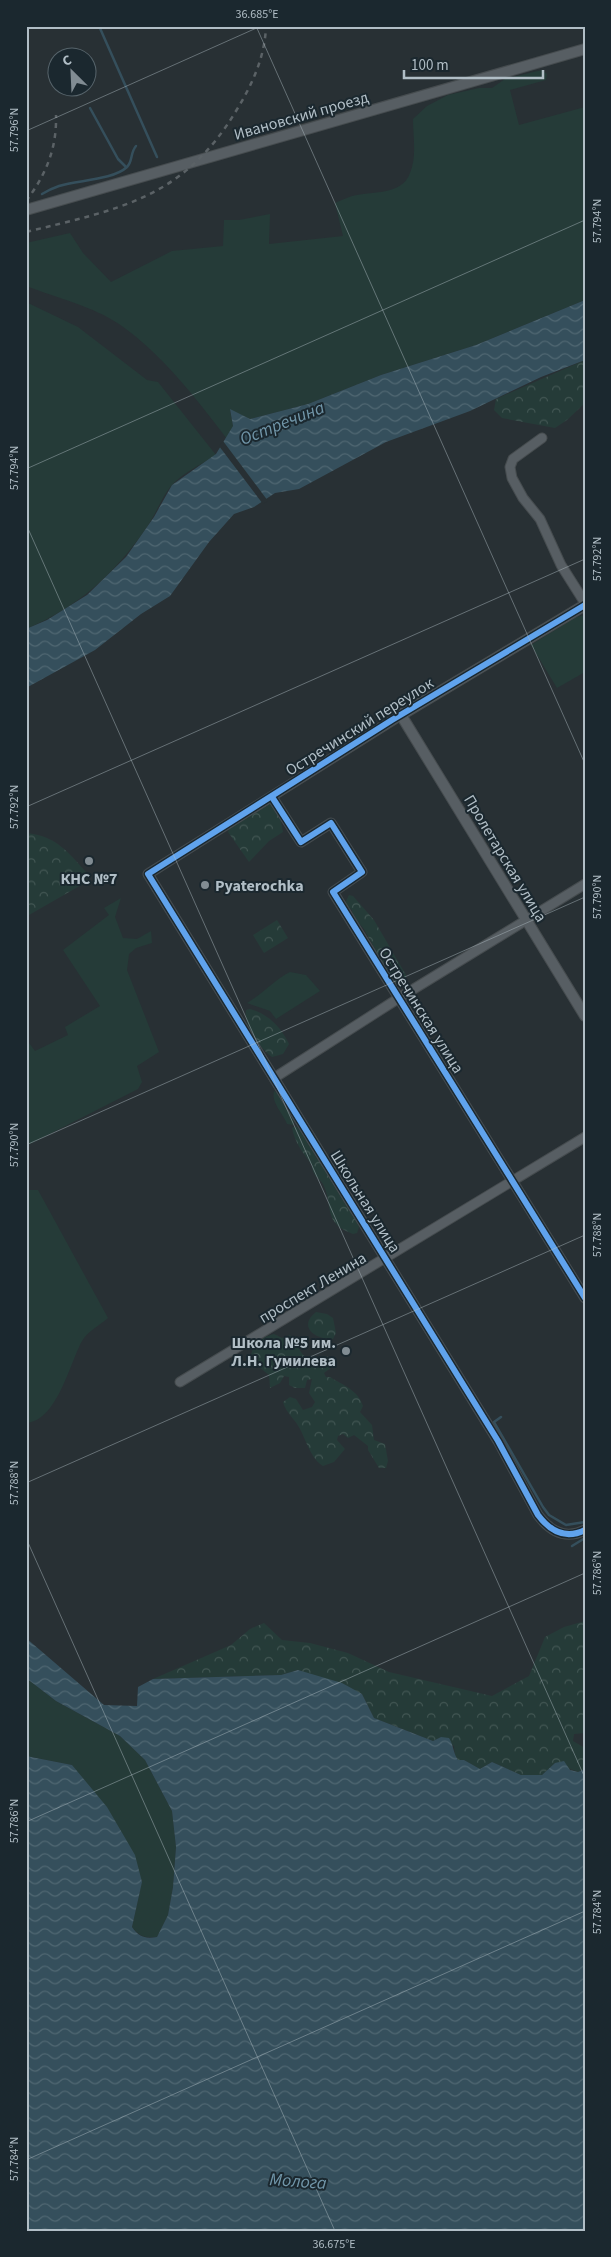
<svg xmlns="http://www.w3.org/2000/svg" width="611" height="2257" font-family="'Source Sans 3',sans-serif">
<defs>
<pattern id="forest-crowns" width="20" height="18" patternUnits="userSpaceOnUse" patternTransform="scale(1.25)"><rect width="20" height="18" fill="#253b38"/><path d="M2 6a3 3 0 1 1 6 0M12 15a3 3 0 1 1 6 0" fill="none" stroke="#425653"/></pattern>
<pattern id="water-waves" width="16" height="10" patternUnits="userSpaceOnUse" patternTransform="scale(1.25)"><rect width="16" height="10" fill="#354f5c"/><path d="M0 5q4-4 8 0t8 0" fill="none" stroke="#506772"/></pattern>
</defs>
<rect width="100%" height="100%" fill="#283034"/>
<g fill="#253b38">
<path d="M542,70L547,74L546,80L510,90L519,125L585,107V300L476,345L381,375L308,404L250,419L230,410L233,426L227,439C196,398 162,354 119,324C94,307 55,297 26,286V243L70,233L83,253L111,282L172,251L223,246L224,220H239L270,214L269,244L343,236L335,203C340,201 346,198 352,196C371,191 402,196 410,173C417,157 413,136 413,119L427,106L448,95L479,88H492L505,79Z"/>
<path d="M26,302L78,327L147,380L158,382L216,455C202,464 184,472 172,485C162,496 156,514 147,527C114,574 80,606 26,629Z"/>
<path d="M585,615V672L557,688L531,645L576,617Z"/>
<path d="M121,898L115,917L123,938L137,939L151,931L152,943L136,948L129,954L127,970L159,1052L137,1066L142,1082L138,1089L26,1146L28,1117L26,1116V1039L35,1051L68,1035L65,1027L100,1006L63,950L109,915L104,908Z"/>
<path d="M290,972L306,975L320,991L276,1019L270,1011L247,1003C263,994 275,979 290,972Z"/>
<path d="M274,1091C284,1095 289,1113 294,1122L293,1125L287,1124C283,1113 271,1103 274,1091Z"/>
<path d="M26,1190H38L108,1318C100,1325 87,1332 82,1341C69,1365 57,1421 26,1423Z"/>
<path d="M26,1678L56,1701L120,1736L145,1760L172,1811L176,1847L173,1887L168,1915L157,1937C145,1938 140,1937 132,1927L142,1881L72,1765L26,1756Z"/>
</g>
<g fill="url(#forest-crowns)">
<path d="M585,360V403L567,420L555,428L502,418L494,410L496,399Z"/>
<path d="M272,803L279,812L283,832L269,841L249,862L228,832L230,825L257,808Z"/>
<path d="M26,833C58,836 68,853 89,875L83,884L29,915L26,913Z"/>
<path d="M349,895L353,896L374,920L406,975V981L400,984L393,982C383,965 374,947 364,929C358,920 353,924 352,910L347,906L346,901Z"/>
<path d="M277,920L288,938L264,953L253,935Z"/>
<path d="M250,1009C268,1014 281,1027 289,1044L283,1054L272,1057C260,1049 243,1024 246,1010Z"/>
<path d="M295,1126C304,1130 303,1140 311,1145L316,1158L326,1167L328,1176L332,1179L350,1211L355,1214L359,1227L357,1233L353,1234C322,1223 334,1206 323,1184C318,1177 312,1175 312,1165C303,1153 295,1143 292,1128Z"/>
<path d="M316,1312L327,1314L333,1318L336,1333L333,1339C316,1340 297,1327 316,1312Z"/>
<path d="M274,1334L282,1338L290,1335L303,1355L316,1364L320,1362L321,1356L329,1357L332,1367L324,1373L326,1377H330C343,1385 358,1390 363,1406L360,1412L372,1425L374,1440L385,1444L388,1461L386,1468H379L368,1450V1446L354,1435L348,1438L343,1434L338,1436L337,1440L345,1449L334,1462L323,1466C311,1459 306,1440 300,1429C295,1419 286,1413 283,1402L290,1397L296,1399L303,1410L312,1407L315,1402L309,1393L312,1379L307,1380L305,1388H295L289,1385V1377L284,1376L280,1383L270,1388L269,1375L259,1367L251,1355C253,1344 264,1336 274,1334Z"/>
<path d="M585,1621V1733L574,1734L573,1741L585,1748V1769L578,1772L555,1763L542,1775H521L492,1762L480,1769L464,1760H458L455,1755L454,1746L441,1737L433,1741L374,1718L362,1694L298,1670L281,1675L153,1679L231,1645L250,1629L264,1623L282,1640L310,1643L348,1653L389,1672L492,1696L529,1676L545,1637L564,1627Z"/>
</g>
<g fill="url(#water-waves)">
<path d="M585,300V360L541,377L470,411L386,442L299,489L275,493L254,507L234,514L209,542L170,596L141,614L95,650L26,688V629L47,620L87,595L126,557L154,517L172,485L216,454L233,426L230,409L250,419L308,404L381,375L476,345Z"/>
<path d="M26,1638L104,1705L137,1706L138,1687L153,1679L281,1675L298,1670L342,1683L362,1694L374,1718L433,1741L441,1737L449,1738C454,1746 453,1753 458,1760H464L480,1769L492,1762L521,1775H542L555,1763L564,1761L570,1770L578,1772L585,1769V2231H26V1756L72,1765L107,1807L135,1855L142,1882L132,1927C139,1937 145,1939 157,1937L168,1915L173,1887L176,1847L172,1811L145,1760L120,1736L56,1701L26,1678Z"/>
</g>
<path fill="#283034" d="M223,441L268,501L263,504L219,446Z"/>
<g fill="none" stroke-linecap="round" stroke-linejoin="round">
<g stroke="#354f5c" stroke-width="2.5">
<path d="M99,26L157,157"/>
<path d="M90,108L118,159L126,167"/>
<path d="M42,194C47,191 53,188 59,186C78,180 113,180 127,167C133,161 130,153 136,146"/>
<path d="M501,1417L494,1422L543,1507L549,1515L566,1525L585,1522"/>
<path d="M572,1546L585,1538"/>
</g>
<g stroke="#464c4f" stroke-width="11">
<g id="minor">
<path d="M542,438L513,459L510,467L512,478L523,498L540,519L561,565L585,603"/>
<path d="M401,715L148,874L498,1441L538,1515C550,1531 565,1540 585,1530"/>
<path d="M272,797L301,842L331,823L362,872L333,892L585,1298"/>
<path d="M274,1078L399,998L585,884"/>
<path d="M180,1382L585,1137"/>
</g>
</g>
<g stroke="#464c4f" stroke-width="12">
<g id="tertiary">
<path d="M26,210L585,49"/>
<path d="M585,605L401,715L585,1016"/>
</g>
</g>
<use href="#minor" stroke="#575e63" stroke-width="9"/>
<use href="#tertiary" stroke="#575e63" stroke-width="10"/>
<g stroke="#5b6266" stroke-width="2.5" stroke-dasharray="5 5" stroke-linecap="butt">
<path d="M26,201C46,175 57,148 56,115"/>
<path d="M26,232C119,209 183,199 236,111C252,85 265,57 266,26"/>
</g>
<g stroke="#1b282f" stroke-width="9">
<g id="cycleway">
<path d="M585,605L392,720L148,874L498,1441L538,1515C550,1531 565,1540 585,1530"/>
<path d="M272,797L301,842L331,823L362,872L333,892L585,1298"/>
</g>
</g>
<use href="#cycleway" stroke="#60a3ed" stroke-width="6"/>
</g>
<path fill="none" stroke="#b1bec6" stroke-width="1" stroke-opacity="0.45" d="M256,26L585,764M26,131L261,26M26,469L585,220M26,524L585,1778M26,807L585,559M26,1145L585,897M26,1483L585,1235M26,1538L335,2231M26,1822L585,1573M26,2160L585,1911"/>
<g fill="#818c93" stroke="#1b282f" stroke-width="2">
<circle cx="89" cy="861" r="5"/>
<circle cx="205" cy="885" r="5"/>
<circle cx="346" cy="1351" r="5"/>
</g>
<g text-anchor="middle" stroke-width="4" stroke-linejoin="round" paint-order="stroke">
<g font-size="16" fill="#b1bec6" stroke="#1b282f">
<text transform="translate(301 115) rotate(-16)" y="6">Ивановский проезд</text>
<text transform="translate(359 726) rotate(-32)" y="6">Остречинский переулок</text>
<text transform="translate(506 858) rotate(59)" y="6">Пролетарская улица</text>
<text transform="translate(422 1010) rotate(58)" y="6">Остречинская улица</text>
<text transform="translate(366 1201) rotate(58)" y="6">Школьная улица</text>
<text transform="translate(312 1287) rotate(-31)" y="6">проспект Ленина</text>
</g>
<g font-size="16" font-weight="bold" fill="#b1bec6" stroke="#1b282f">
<text x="89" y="884">КНС №7</text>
<text x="215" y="891" text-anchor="start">Pyaterochka</text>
<text x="336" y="1348" text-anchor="end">Школа №5 им.<tspan x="336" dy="18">Л.Н. Гумилева</tspan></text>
</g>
<g font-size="18" font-style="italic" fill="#7196a9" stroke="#1b282f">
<text transform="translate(282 423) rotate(-22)" y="6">Остречина</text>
<text transform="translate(298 2181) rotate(4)" y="6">Молога</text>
</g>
</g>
<rect width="611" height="2257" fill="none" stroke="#1b282f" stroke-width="55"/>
<g transform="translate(72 72) rotate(336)"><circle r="24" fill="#1b282f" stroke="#57646b"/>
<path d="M0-4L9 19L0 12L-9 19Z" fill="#818c93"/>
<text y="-8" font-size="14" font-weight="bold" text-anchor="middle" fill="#b1bec6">С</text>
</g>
<path d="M404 70v8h139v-8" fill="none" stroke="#b1bec6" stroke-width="2.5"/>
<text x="411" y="70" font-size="15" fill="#b1bec6" stroke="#1b282f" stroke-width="4" paint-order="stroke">100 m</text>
<rect x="28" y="28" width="556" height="2202" fill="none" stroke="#b1bec6" stroke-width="2"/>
<g font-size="12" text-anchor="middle" fill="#b1bec6">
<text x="257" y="18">36.685°E</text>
<text transform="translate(14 130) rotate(-90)" y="4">57.796°N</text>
<text transform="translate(597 221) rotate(-90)" y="4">57.794°N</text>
<text transform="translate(14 468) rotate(-90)" y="4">57.794°N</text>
<text transform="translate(597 559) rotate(-90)" y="4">57.792°N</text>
<text transform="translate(14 807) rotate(-90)" y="4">57.792°N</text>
<text transform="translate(597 897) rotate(-90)" y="4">57.790°N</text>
<text transform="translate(14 1145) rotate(-90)" y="4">57.790°N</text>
<text transform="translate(597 1235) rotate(-90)" y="4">57.788°N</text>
<text transform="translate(14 1483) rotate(-90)" y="4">57.788°N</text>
<text transform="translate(597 1573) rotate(-90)" y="4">57.786°N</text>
<text transform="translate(14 1821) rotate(-90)" y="4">57.786°N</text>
<text transform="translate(597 1912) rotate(-90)" y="4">57.784°N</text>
<text transform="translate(14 2159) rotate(-90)" y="4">57.784°N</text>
<text x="334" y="2248">36.675°E</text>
</g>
</svg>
